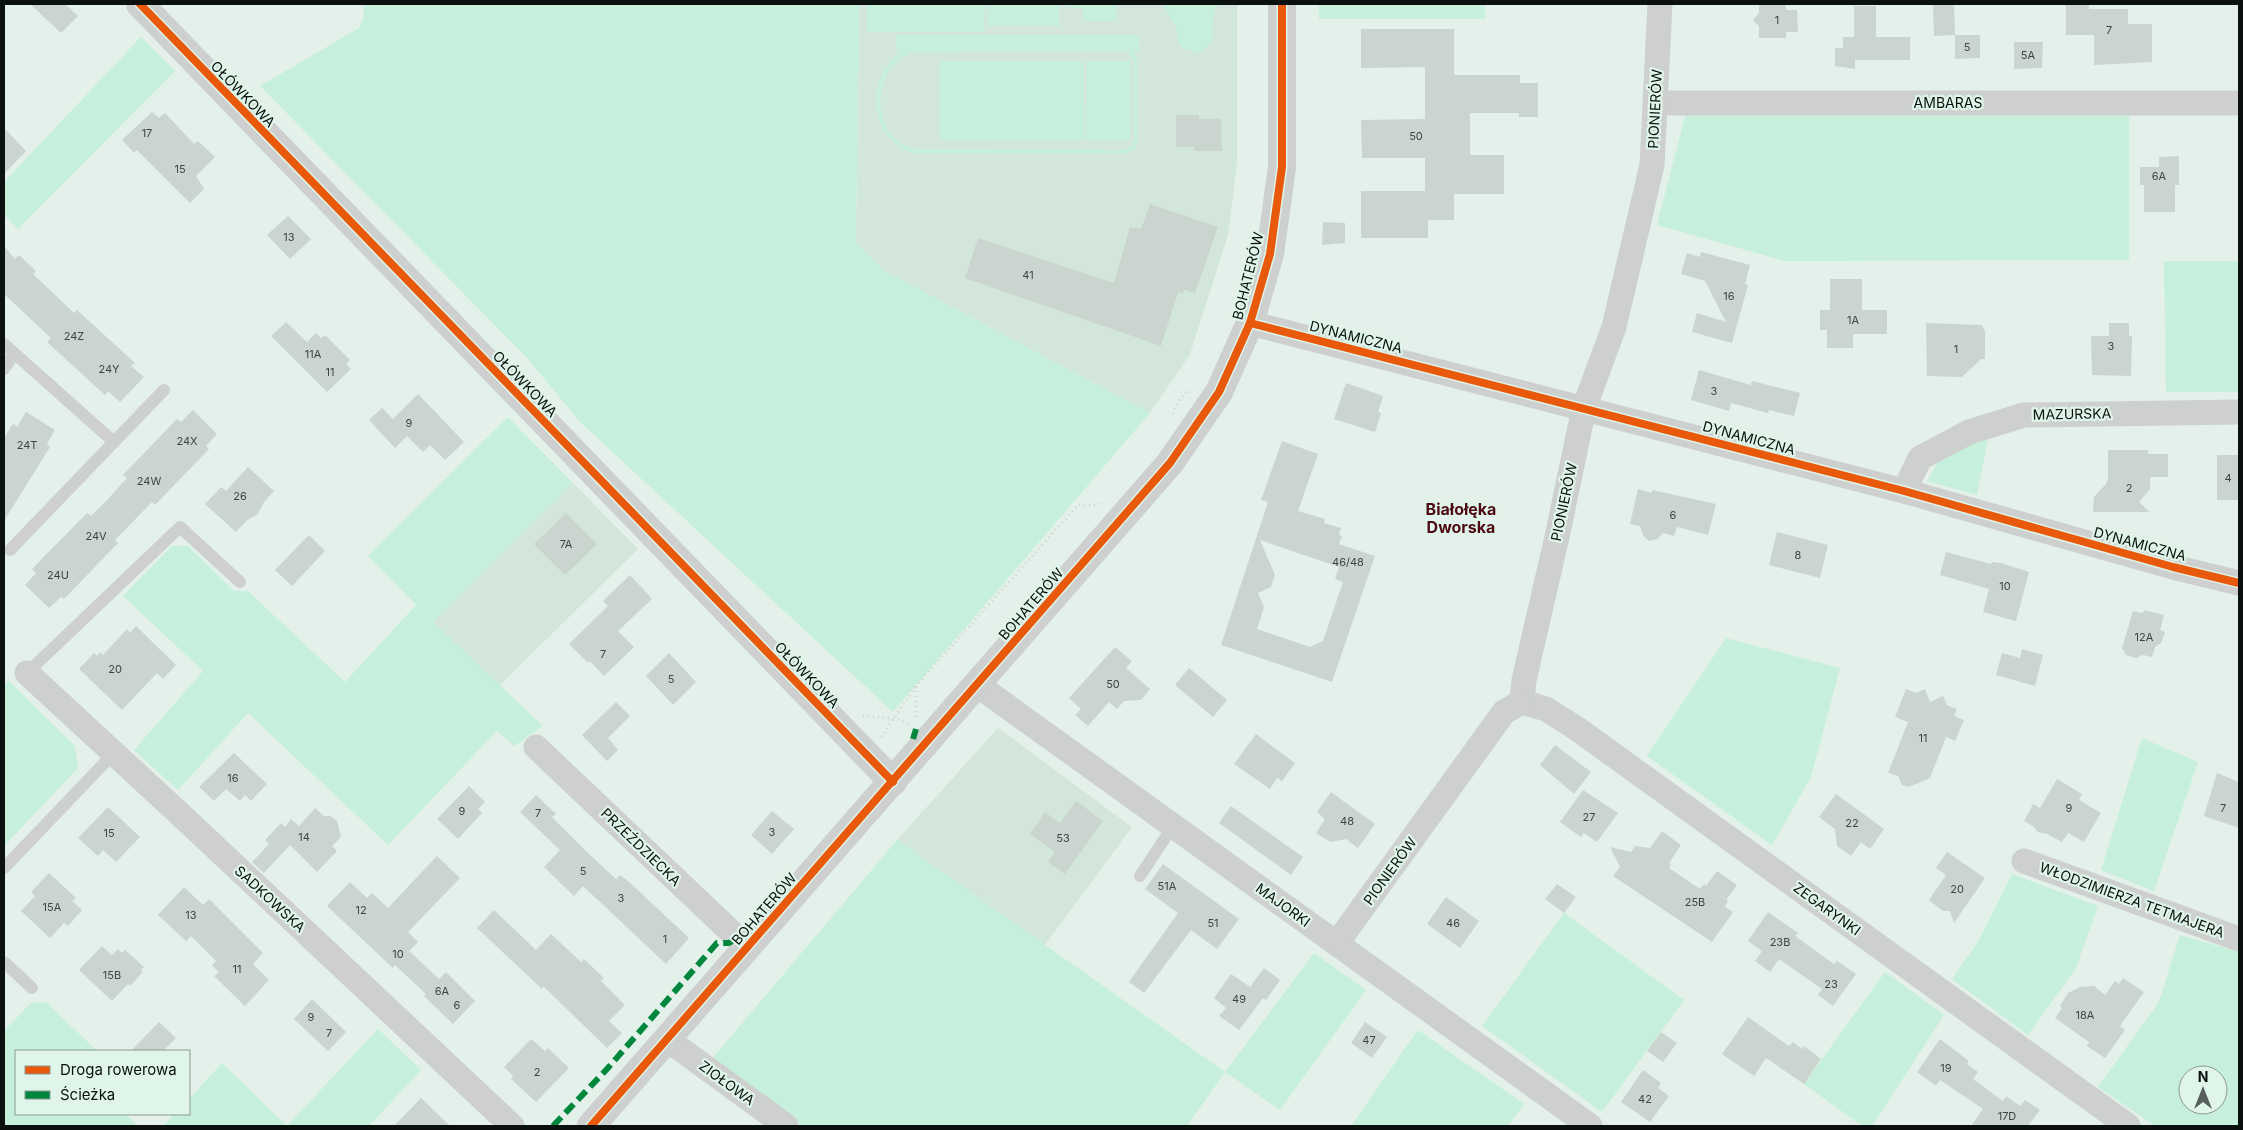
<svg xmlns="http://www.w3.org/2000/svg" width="2243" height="1130" font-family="Inter,sans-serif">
<rect width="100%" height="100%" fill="#e4f0ea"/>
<g fill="#d2e6db">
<path d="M859,4H1237V164L1228,235L1190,354L1150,413L883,270L856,242Z"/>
<path d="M573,483L638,549L499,686L433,622Z"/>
<path d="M998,728L1132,827L1045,945L897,840Z"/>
</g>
<g fill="#c6f0dc" fill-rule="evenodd">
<path d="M363,4H859L856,242L883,270L1150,413L893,712L579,421L528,359L260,86L359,28L364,16Z"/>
<path d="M867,4H985L984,32H867Z"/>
<rect x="988" y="4" width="71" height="22"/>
<path d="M1066,4H1117L1116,21H1083V8L1066,7Z"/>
<path d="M1163,4H1217C1211,20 1214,29 1211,44L1198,53L1182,48L1177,39V29Z"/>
<rect x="1319" y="4" width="166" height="15"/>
<path d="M896,35H1139V51H1134L1138,63L1137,144L1134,149L1125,154H919C869,145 863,81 900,52H896ZM1126,51L1133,59L1134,139L1131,146L1124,150L916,149C870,142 868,66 914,52Z"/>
<path d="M141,37L175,71L18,229L4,215V182Z"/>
<path d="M939,61H1084V140H940Z"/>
<path d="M1087,61H1130V140H1086Z"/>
<path d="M2129,110V260L1785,261L1657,225L1686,113Z"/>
<path d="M2164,261H2239V392H2166Z"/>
<path d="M508,417L573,483L433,622L543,726L514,746L497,731L388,845L248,713L178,790L134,750L203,671L123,596L172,546H188L234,591H248L345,682L416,605L368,556Z"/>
<path d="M1989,434L1977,495L1927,481L1938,462Z"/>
<path d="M1726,638L1840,668L1811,777L1772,845L1647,756Z"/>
<path d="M8,680L75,746L78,768L4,846V685Z"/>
<path d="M2142,738L2198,762L2154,891L2101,870Z"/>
<path d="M897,840L1225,1072L1314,953L1366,990L1280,1110L1225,1072L1187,1126H802L711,1060Z"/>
<path d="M2012,874L2098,906L2076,968L2028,1035L1952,979L1979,940Z"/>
<path d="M1564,913L1684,1000L1602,1112L1482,1026Z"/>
<path d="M2180,935L2239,952V1126H2155L2098,1087L2159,1002ZM2188,1075H2218V1105H2188Z"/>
<path d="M1885,972L1944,1015L1872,1126H1862L1804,1084Z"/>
<path d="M32,1002L47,1003L97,1051H16V1114H125L138,1126H4V1031Z"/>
<path d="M378,1029L421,1070L369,1126H163L174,1114H189V1099L222,1063L287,1126Z"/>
<path d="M1418,1030L1524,1104L1508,1126H1351Z"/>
</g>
<g fill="#cbd5d0" fill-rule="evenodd">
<path d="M30,4H65L78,16L61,33Z"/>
<path d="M1933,4H1954L1955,35L1934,36Z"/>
<path d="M2066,4H2089V9H2128V24H2152V62L2094,65V35H2066Z"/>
<path d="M1759,5H1786V10H1797L1798,32H1786V38H1759V26L1753,20L1759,13Z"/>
<path d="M1854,6H1876V37H1910V60H1855V69L1835,66V48H1843V37H1854Z"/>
<path d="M1361,29H1454V75H1520V83H1538V117H1519V113H1470V155H1504V194H1454V220H1428V238H1361V191H1425V158H1362L1361,120L1425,119V67L1361,68Z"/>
<path d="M1955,35H1980V58L1955,59Z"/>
<path d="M2014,42H2043L2042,68L2014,69Z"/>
<path d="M152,112L159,118L165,113L194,144L198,141L215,157L196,176L204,189L190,203L137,150L134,153L122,140Z"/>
<path d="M1176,115H1199V119H1221L1222,151H1194V147H1176Z"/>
<path d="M4,128L26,151L4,174Z"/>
<path d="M2179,156V185H2175V212H2144V185H2140V167H2159V157Z"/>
<path d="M1150,204L1218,227L1195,293L1184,290L1183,294L1178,292L1161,346L965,278L978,238L1114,283L1130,227L1141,229Z"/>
<path d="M288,216L311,239L290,259L267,235Z"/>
<path d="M1323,222L1345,223V243L1322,245Z"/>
<path d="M4,246L15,259L19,255L36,271L33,274L74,313L77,310L135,363L131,366L144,377L120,402L108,391L105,395L47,342L51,338L4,294Z"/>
<path d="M1701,252L1750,265L1745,284L1748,285L1732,343L1692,332L1697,313L1726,322L1705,281L1681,274L1687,253L1700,257Z"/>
<path d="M1830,279H1862V310H1887V334H1853V348H1827V330H1820V310H1830Z"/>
<path d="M286,322L307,342L316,333L321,338L325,335L350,360L346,364L351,369L327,392L271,336Z"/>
<path d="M1926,323L1982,325L1985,331V359H1981L1962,377L1927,376Z"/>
<path d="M2109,323H2129V336H2132L2131,376L2092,375L2091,336H2109Z"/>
<path d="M1699,370L1751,385L1752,381L1800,393L1794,416L1769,410L1768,413L1731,403L1729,411L1691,400Z"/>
<path d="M1346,383L1383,396L1378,412L1381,413L1375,432L1334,419Z"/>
<path d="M418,394L464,442L445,460L430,445L423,452L407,436L395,448L369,420L382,408L393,419Z"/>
<path d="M193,410L217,434L206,446L209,449L155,505L152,502L115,540L118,543L64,599L61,597L49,608L25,585L36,573L32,569L87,513L91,516L107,500L127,478L123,475L177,419L181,422Z"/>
<path d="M26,412L55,430L47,444L50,447L4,521V439L13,423L17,427Z"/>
<path d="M1282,441L1318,454L1298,511L1325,519L1324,523L1341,528L1339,535L1342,536L1339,544L1375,556L1332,682L1221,645L1268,502L1261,500ZM1260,540L1339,567L1335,579L1343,582L1323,641L1310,647L1257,629L1264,607L1258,593L1271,587L1275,575Z"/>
<path d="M2108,450H2148V454H2168V477H2150V489L2139,502L2150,512H2093L2094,497L2106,484L2108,478Z"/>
<rect x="2217" y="455" width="22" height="45"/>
<path d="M248,467L274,491L264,502L258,514L247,520L236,532L205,504L221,487L226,491Z"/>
<path d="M1638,489L1652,493V490L1716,504L1708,535L1677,527L1674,536L1663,533L1658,539L1649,541L1644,537L1640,526L1630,524Z"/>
<path d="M566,513L597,544L565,575L534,544Z"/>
<path d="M1777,532L1828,545L1820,578L1769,565Z"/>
<path d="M309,535L325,551L292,586L275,570Z"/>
<path d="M1946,552L1991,564L1992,562L2001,563L2029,572L2016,621L1983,612L1989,589L1940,575Z"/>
<path d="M630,575L652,599L618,631L634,647L604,676L590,661L588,663L569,644L608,606L603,601Z"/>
<path d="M2144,610L2164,615L2160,630L2165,632L2161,643L2155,647L2152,657L2143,655L2136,658L2126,655L2122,648L2133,611L2143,613Z"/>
<path d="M136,626L176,665L163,679L157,673L122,710L79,669L94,653L97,656L101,652L103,655L127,629L130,633Z"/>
<path d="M1115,647L1132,661L1126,668L1150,689L1141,700L1124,701L1117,709L1109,702L1088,726L1075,715L1081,709L1069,698Z"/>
<path d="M2022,649L2043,655L2035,686L1996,675L2002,653L2020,658Z"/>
<path d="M669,653L696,682L673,705L646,676Z"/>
<path d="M1189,668L1227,700L1213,717L1175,685Z"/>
<path d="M1906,689L1916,693L1925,689L1930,702L1943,696L1947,705L1957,709L1954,716L1964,720L1955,741L1946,737L1930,778L1909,787L1902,785L1898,776L1888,773L1908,722L1895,717Z"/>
<path d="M616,702L630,716L608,738L618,750L607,761L582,735Z"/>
<path d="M1256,734L1295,763L1282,781L1277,778L1270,789L1234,764Z"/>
<path d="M1555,745L1591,772L1574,794L1540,765Z"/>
<path d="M234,753L267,784L251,801L245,795L240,801L226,789L214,801L199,787Z"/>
<path d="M2217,773L2239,782V828L2204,816Z"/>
<path d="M2057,779L2082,794L2079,800L2101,813L2084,842L2068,833L2062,842L2047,834L2038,832L2033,826L2024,821L2033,804L2040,808Z"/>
<path d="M469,786L485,802L478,809L482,813L458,839L437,819Z"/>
<path d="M1583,790L1618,813L1597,842L1584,833L1581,837L1560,822Z"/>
<path d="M1331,792L1375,824L1358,848L1346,839L1330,842L1316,833L1325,819L1317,812Z"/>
<path d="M1836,794L1884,829L1870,849L1861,842L1851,856L1837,846L1835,829L1819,817Z"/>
<path d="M536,795L556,814L552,817L587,852L616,879L620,875L628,881L689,938L666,964L583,886L574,896L544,867L560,850L520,812Z"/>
<path d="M1076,801L1103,821L1065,874L1048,862L1055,852L1030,834L1045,812L1060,823Z"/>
<path d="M1231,806L1303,857L1291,875L1219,823Z"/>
<path d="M108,807L140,837L116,862L103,850L98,856L78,838Z"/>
<path d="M315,808L324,816H330L337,821L341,837L332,846L337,851L317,872L290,845L264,873L252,862L269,844L265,840L281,823L285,827L291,819L299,826Z"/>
<path d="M772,811L794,829L772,854L751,835Z"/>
<path d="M1662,831L1681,845L1669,863L1671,865L1669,868L1700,889L1704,884L1706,886L1717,871L1737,885L1726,900L1728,901L1725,907L1733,912L1712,942L1613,876L1620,867L1610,847L1631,852L1635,846L1650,848Z"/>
<path d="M1947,852L1985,878L1954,923L1950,911H1943L1929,900L1946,875L1936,868Z"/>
<path d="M437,856L460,878L408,932L418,942L409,951L439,979L446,972L475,1001L453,1024L424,996L426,994L395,965L393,968L327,906L350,882L367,898L372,893L388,908Z"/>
<path d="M1163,864L1239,919L1217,949L1191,930L1144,993L1129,982L1178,913L1145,889Z"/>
<path d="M49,873L76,898L72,901L82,910L68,926L64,923L50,938L21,911L35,896L31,892Z"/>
<path d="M1557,884L1576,897L1564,913L1545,899Z"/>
<path d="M184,887L203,905L209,899L263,953L253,964L269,980L245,1006L214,976L219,972L212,965L216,961L191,936L186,941L158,915Z"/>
<path d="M1446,897L1479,921L1460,948L1427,924Z"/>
<path d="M494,910L536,950L551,934L581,962L584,959L604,978L601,981L625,1005L609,1021L622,1033L607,1048L543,986L542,989L477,928Z"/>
<path d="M1768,912L1798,933L1795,936L1834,964L1837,961L1856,974L1833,1006L1818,995L1822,989L1779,959L1770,972L1755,961L1762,951L1748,941Z"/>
<path d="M102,946L112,955L118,949L122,953L125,950L144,967L141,970L143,972L130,986L128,984L112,1001L79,970Z"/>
<path d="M1264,968L1280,980L1266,1000L1263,998L1239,1030L1219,1016L1226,1008L1214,998L1231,974L1250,987Z"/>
<path d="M2123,978L2144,992L2120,1026L2125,1030L2105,1058L2087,1046L2089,1042L2055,1018L2062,1008L2060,1006L2068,993L2080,987L2094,986L2105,995L2115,981L2119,984Z"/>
<path d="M312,999L346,1032L328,1051L294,1019Z"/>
<path d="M1748,1017L1789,1046L1793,1042L1802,1049L1804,1046L1821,1059L1804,1084L1766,1058L1754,1076L1722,1054Z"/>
<path d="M159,1022L176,1038L163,1051H131Z"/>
<path d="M1365,1022L1387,1037L1372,1058L1351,1043Z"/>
<path d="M1661,1032L1677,1043L1663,1062L1647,1051Z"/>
<path d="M531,1039L545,1051L548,1048L569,1068L536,1102L511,1079L513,1076L504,1067Z"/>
<path d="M1940,1039L1969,1061L1967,1064L1978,1072L1973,1079L2003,1101L2006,1096L2020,1106L2025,1100L2040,1110L2028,1126H1971L1983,1109L1940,1080L1936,1086L1917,1072Z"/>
<path d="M1643,1070L1661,1083L1658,1088L1669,1096L1650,1122L1621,1102Z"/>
<path d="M421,1098L450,1126H394Z"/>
</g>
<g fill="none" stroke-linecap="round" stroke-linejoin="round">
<g stroke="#d0d4d2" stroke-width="3" stroke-dasharray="1 4" stroke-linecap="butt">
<path d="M1173,414C1174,405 1181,398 1187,391L1190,392"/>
<path d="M863,716L894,718L910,724"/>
<path d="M916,717V686L1078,505H1098L1101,501"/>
<path d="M881,737L916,686"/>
</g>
<g stroke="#cdd0cf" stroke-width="12">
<path d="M4,344L114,442"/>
<path d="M4,369L14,354"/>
<path d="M10,550L164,390"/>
<path d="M27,673L180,527L240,582"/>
<path d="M4,868L113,754"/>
<path d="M1140,876L1173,826"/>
<path d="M4,962L32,988"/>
</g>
<g stroke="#cdd0cf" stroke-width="25">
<path d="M1656,103H2239"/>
<path d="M1250,323L1904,491L2173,567L2239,583"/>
<path d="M1904,491L1920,458L1969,432L2024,415L2239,412"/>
<path d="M27,673L183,817L512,1126"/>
<path d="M976,684L1590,1126"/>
<path d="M1522,702L1546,709L1576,728L2128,1126"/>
<path d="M1522,702L1524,680L1557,537L1584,408L1614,327L1652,165L1660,4"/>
<path d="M536,747L747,947"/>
<path d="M2024,861L2239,939"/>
<path d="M1337,943L1504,712L1522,702"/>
<path d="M668,1040L786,1126"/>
</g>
<g stroke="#cdd0cf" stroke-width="28">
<path d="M140,4L893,782"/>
<path d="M591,1126L1170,463L1219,392L1250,323L1270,254L1282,167V4"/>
</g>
<g stroke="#00873e" stroke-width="6" stroke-dasharray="12 6" stroke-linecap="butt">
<path d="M913,739L916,729"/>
<path d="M553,1126L607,1069L717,943H729L737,938"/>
</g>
<g stroke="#dff5ea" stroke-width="11">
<g id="cycleway">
<path d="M140,4L893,782"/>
<path d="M1250,323L1904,491L2173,567L2239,583"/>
<path d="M591,1126L1170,463L1219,392L1250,323L1270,254L1282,167V4"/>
</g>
</g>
<use href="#cycleway" stroke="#e8590c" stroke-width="8"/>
</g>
<g text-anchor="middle" stroke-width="4.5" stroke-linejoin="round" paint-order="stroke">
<g font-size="11" fill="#3d4542">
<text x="1777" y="24">1</text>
<text x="2109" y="34">7</text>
<text x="1967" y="51">5</text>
<text x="2028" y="59">5A</text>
<text x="147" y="137">17</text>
<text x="1416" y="140">50</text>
<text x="180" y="173">15</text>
<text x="2159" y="180">6A</text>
<text x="289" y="241">13</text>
<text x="1028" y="279">41</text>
<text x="1729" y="300">16</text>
<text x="1853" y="324">1A</text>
<text x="74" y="340">24Z</text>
<text x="2111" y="350">3</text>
<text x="1956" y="353">1</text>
<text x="313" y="358">11A</text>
<text x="109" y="373">24Y</text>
<text x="330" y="376">11</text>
<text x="1714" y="395">3</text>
<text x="409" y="427">9</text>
<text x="187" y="445">24X</text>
<text x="27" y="449">24T</text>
<text x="2228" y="482">4</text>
<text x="149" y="485">24W</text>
<text x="2129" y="492">2</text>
<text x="240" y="500">26</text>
<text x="1673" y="519">6</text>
<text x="96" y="540">24V</text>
<text x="566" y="548">7A</text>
<text x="1798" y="559">8</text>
<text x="1348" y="566">46/48</text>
<text x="58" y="579">24U</text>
<text x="2005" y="590">10</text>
<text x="2144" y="641">12A</text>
<text x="603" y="658">7</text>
<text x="115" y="673">20</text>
<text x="671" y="683">5</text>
<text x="1113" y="688">50</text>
<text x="1923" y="742">11</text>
<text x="233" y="782">16</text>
<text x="2069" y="812">9</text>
<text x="2223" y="812">7</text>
<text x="462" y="815">9</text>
<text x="538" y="817">7</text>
<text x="1589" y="821">27</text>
<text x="1347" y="825">48</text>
<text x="1852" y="827">22</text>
<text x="772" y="836">3</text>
<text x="109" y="837">15</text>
<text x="304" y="841">14</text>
<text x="1063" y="842">53</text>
<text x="583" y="875">5</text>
<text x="1167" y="890">51A</text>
<text x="1957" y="893">20</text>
<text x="621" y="902">3</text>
<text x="1695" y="906">25B</text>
<text x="52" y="911">15A</text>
<text x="361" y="914">12</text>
<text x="191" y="919">13</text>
<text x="1213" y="927">51</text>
<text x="1453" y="927">46</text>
<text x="665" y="943">1</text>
<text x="1780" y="946">23B</text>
<text x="398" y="958">10</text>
<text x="237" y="973">11</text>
<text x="112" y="979">15B</text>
<text x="1831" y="988">23</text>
<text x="442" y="995">6A</text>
<text x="1239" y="1003">49</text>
<text x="457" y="1009">6</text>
<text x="2085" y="1019">18A</text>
<text x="311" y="1021">9</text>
<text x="329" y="1037">7</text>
<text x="1369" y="1044">47</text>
<text x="1946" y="1072">19</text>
<text x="537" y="1076">2</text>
<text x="1645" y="1103">42</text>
<text x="2007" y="1120">17D</text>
</g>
<g font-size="14" fill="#0a110e" stroke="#dff5ea">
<text transform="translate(243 94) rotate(46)" y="5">OŁÓWKOWA</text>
<text x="1948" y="108">AMBARAS</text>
<text transform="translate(1655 109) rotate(-87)" y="5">PIONIERÓW</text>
<text transform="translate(1248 276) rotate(-76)" y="5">BOHATERÓW</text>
<text transform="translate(1356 337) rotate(14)" y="5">DYNAMICZNA</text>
<text transform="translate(525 384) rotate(46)" y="5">OŁÓWKOWA</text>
<text transform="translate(2072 414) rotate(-1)" y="5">MAZURSKA</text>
<text transform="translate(1749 438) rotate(15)" y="5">DYNAMICZNA</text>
<text transform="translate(1564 502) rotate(-78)" y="5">PIONIERÓW</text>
<text transform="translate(2140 544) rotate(15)" y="5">DYNAMICZNA</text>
<text transform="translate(1031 604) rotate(-49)" y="5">BOHATERÓW</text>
<text transform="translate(807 675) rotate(46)" y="5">OŁÓWKOWA</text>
<text transform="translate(641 847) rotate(44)" y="5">PRZEŹDZIECKA</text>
<text transform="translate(1390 871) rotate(-54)" y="5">PIONIERÓW</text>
<text transform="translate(270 899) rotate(43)" y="5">SADKOWSKA</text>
<text transform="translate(2132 900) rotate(20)" y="5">WŁODZIMIERZA TETMAJERA</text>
<text transform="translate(1283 905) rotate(36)" y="5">MAJORKI</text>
<text transform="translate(764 909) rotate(-49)" y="5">BOHATERÓW</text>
<text transform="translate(1827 909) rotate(36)" y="5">ZEGARYNKI</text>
<text transform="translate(727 1083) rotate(36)" y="5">ZIOŁOWA</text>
</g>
<g font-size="16" font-weight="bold" fill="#4f0914" stroke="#dff5ea">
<text x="1461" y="515">Białołęka<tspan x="1461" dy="18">Dworska</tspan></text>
</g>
</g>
<rect width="2243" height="1130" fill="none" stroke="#0a110e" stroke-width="10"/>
<rect x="15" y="1050" width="175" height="65" fill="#dff5ea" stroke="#8a9a92"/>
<rect x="25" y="1066" width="25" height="8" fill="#e8590c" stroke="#8a9a92"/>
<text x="60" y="1075" font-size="15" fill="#0a110e">Droga rowerowa</text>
<rect x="25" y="1091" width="25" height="8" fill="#00873e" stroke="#8a9a92"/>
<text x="60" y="1100" font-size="15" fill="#0a110e">Ścieżka</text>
<g transform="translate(2203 1090)"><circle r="24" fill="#dff5ea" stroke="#8a9a92"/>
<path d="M0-4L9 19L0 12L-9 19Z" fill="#565f5b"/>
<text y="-8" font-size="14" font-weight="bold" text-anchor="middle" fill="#0a110e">N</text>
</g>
</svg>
